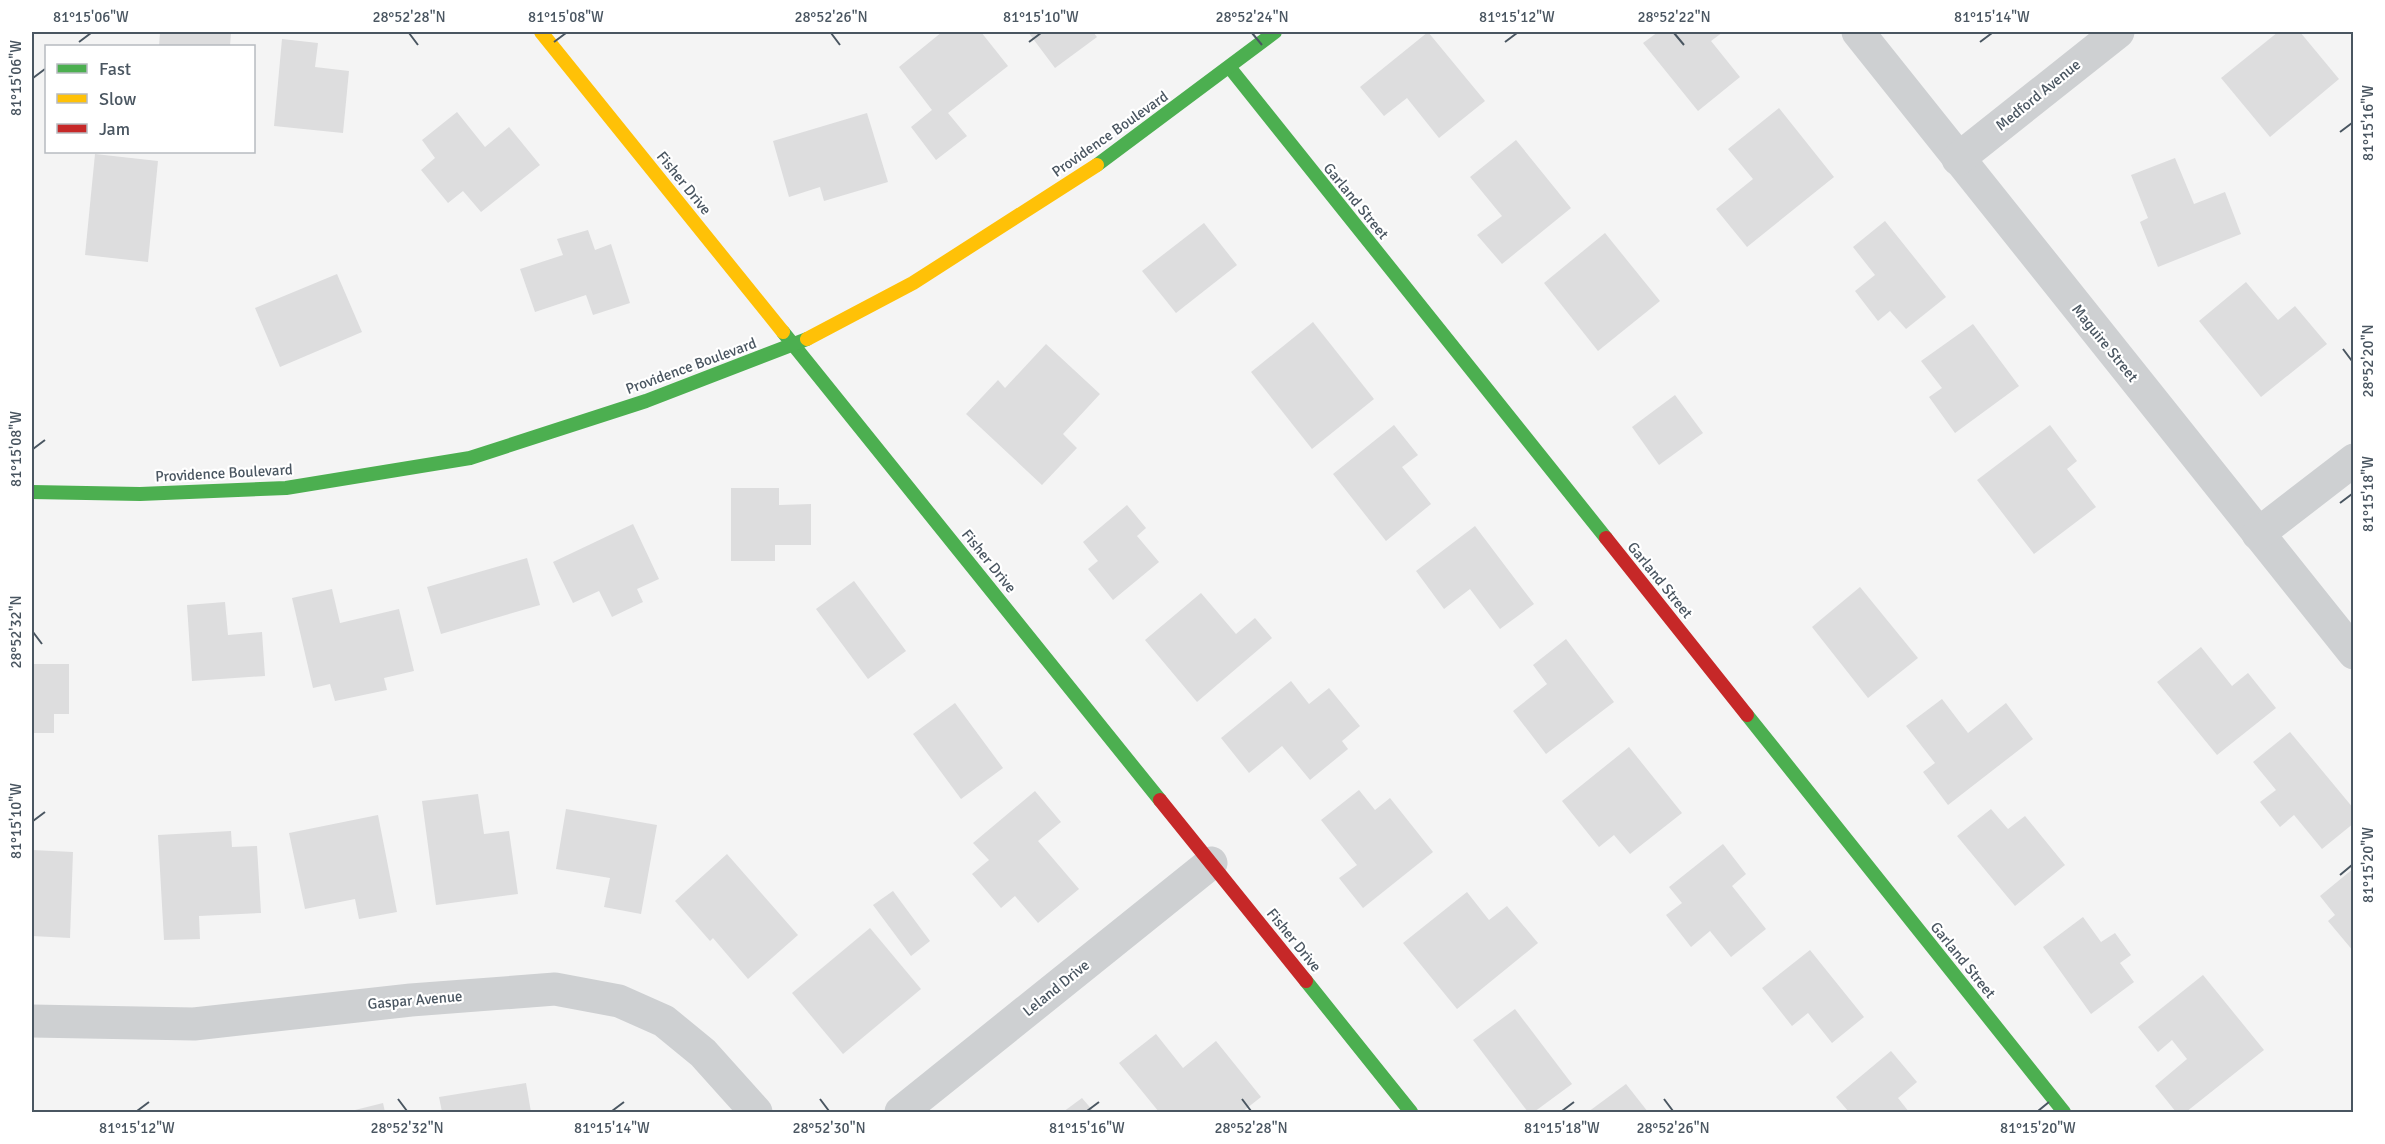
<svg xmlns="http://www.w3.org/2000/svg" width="2385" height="1144" font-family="Signika,sans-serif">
<rect width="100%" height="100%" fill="#f4f4f4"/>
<g fill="#ddddde">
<path d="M160,32L231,33L230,46H159Z"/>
<path d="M942,32H981L1008,66L948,113L967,136L936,160L911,127L932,110L899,67Z"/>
<path d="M1028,32H1093L1097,37L1055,68Z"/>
<path d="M1428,32L1485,101L1439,138L1407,98L1384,116L1360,87Z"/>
<path d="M1658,32H1723L1711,41L1740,77L1698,111L1643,43Z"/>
<path d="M2278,32H2300L2339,79L2270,137L2221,78Z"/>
<path d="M282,39L318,43L315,67L349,71L343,133L274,126Z"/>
<path d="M1779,108L1834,177L1747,247L1716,209L1753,179L1728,149Z"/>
<path d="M457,112L485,147L509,127L540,165L481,212L463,191L448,203L421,170L435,158L422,140Z"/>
<path d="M867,113L888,182L824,201L820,187L789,197L773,141Z"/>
<path d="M1516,140L1571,208L1502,264L1477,235L1502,216L1470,177Z"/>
<path d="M95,154L158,161L148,262L85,255Z"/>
<path d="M2175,158L2194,204L2225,192L2241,234L2158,267L2140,222L2148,218L2131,175Z"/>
<path d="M1885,221L1946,297L1906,329L1890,311L1878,321L1855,291L1875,275L1853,247Z"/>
<path d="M1204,223L1237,265L1176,313L1142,271Z"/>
<path d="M588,230L595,250L611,244L630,303L593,315L586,295L535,312L520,269L563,255L557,239Z"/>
<path d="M1605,233L1660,301L1598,351L1544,283Z"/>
<path d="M337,274L362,332L280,367L255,308Z"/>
<path d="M2246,282L2278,320L2295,306L2327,344L2261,397L2199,321Z"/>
<path d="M1313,322L1374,399L1312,449L1251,372Z"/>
<path d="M1973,324L2019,386L1955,433L1929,397L1942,388L1921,361Z"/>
<path d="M1046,344L1100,394L1063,434L1077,448L1042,485L966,414L998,380L1005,388Z"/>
<path d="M1675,395L1703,433L1659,465L1632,427Z"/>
<path d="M1394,425L1418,455L1402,467L1431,504L1386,541L1333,474Z"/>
<path d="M2050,425L2077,461L2067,469L2096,507L2034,554L1977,480Z"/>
<path d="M731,488H779V505L811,504V545H775V561H731Z"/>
<path d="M1127,505L1146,528L1137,536L1159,562L1113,600L1088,569L1098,561L1083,542Z"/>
<path d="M633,524L659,579L637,589L643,602L612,617L599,591L573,603L553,562Z"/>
<path d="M1475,526L1534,604L1500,629L1470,589L1444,609L1416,571Z"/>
<path d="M527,558L540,605L441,634L427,587Z"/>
<path d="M854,581L906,651L868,679L816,609Z"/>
<path d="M1860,587L1918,658L1868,698L1812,627Z"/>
<path d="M332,589L340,623L399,609L414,671L384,678L387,690L335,701L330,684L313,688L292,598Z"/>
<path d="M1201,593L1236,634L1255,618L1272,638L1197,702L1145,640Z"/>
<path d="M225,602L228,635L262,632L265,676L192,681L187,605Z"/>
<path d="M1566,639L1614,702L1546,754L1513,711L1547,684L1533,665Z"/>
<path d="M2201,647L2232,686L2248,673L2276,708L2217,755L2157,682Z"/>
<path d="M32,664H69V714H54V733H32Z"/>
<path d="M1291,681L1309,704L1329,688L1360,726L1342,741L1348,749L1310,780L1282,746L1249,773L1221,738Z"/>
<path d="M1942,699L1968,733L2006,703L2033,739L1948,805L1923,772L1935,763L1906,726Z"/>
<path d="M955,703L1003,768L961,799L913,734Z"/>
<path d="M2290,732L2354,809V823L2322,849L2294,815L2280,827L2260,802L2276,790L2253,762Z"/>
<path d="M1629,747L1682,813L1630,854L1614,835L1599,847L1562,801Z"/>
<path d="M1359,790L1375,810L1390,798L1433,852L1363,908L1339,878L1357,865L1321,820Z"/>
<path d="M1035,791L1061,822L1038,841L1079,889L1038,923L1015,896L1001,908L972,874L989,860L973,843Z"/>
<path d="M478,794L484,834L509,831L518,894L436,905L422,801Z"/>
<path d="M566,809L657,825L641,914L604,907L610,878L556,869Z"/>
<path d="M1991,809L2008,829L2025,816L2065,865L2015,906L1957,836Z"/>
<path d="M378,815L397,912L359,919L355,899L305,909L289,833Z"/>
<path d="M231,831L232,847L257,846L261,913L199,916L200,939L164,940L158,835Z"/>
<path d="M1723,844L1746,874L1732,886L1766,929L1731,957L1710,931L1691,947L1666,915L1682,903L1669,887Z"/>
<path d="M32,850L73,852L70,938L32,936Z"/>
<path d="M727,854L798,935L748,979L713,938L710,941L675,901Z"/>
<path d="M2354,868V952L2328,921L2335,915L2320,896Z"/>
<path d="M893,891L930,941L911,956L873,905Z"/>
<path d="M1467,892L1489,920L1507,906L1538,943L1457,1009L1403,943Z"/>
<path d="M2083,917L2101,942L2115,933L2131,955L2120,963L2134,982L2091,1014L2043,947Z"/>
<path d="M870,928L921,989L843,1054L792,993Z"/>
<path d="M1810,950L1864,1017L1832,1043L1808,1013L1792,1026L1762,988Z"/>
<path d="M2203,975L2264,1050L2186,1112H2176L2155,1086L2187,1059L2172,1040L2158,1052L2138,1027Z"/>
<path d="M1515,1009L1572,1084L1534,1112H1528L1473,1040Z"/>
<path d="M1156,1034L1183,1068L1216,1041L1261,1097L1242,1112H1159L1119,1063Z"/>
<path d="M1891,1051L1917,1082L1898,1098L1909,1112H1849L1836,1097Z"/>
<path d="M526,1083L531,1112H442L439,1097Z"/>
<path d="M1626,1084L1648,1112H1588Z"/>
<path d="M1082,1098L1094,1112H1063Z"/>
<path d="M383,1103L385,1112H347Z"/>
</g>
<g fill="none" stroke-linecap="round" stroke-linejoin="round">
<g stroke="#ced0d2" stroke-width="33">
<path d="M1858,32L2354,653"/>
<path d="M1958,159L2118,32"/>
<path d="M2258,534L2354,460"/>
<path d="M32,1021L194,1024L411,1000L555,989L619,1001L664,1021L703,1053L756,1112"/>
<path d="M901,1112L1211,863"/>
</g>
<g stroke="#4caf50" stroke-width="14">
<path d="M1230,68L1606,538"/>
<path d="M1097,165L1275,32"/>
<path d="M783,332L1160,800"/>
<path d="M32,492L140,494L286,488L470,458L646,401L807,339"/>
<path d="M1747,715L2064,1112"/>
<path d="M1306,981L1411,1112"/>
</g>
<g stroke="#ffc107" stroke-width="14">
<path d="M541,32L783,332"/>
<path d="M807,339L913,283L1097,165"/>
</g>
<g stroke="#c62828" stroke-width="14">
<path d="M1606,538L1747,715"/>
<path d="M1160,800L1306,981"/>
</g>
</g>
<path fill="none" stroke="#4a5661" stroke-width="2" d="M409,33L418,45M831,33L840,45M1252,33L1262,45M1674,33L1684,45M79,42L91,33M554,42L566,33M1029,42L1041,33M1505,42L1517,33M1980,42L1992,33M33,78L45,69M2340,132L2352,123M2343,349L2352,361M33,449L45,440M2340,503L2352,494M33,632L42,644M33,821L45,812M2340,875L2352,865M398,1099L407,1111M820,1099L829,1111M1242,1099L1251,1111M1664,1099L1673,1111M137,1111L149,1102M612,1111L624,1102M1087,1111L1099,1102M1562,1111L1574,1102M2038,1111L2049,1102"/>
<g text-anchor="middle" stroke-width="4.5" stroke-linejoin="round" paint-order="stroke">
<g font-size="15" fill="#4a5661" stroke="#fff">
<text transform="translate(2038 95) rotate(-39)" y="5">Medford Avenue</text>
<text transform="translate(1110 134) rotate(-35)" y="5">Providence Boulevard</text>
<text transform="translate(684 183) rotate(51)" y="5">Fisher Drive</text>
<text transform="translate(1356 201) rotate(51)" y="5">Garland Street</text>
<text transform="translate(2105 343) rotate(51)" y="5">Maguire Street</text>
<text transform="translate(691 366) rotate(-20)" y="5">Providence Boulevard</text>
<text transform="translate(224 473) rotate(-3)" y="5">Providence Boulevard</text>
<text transform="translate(989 561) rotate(51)" y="5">Fisher Drive</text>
<text transform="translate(1660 580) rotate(51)" y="5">Garland Street</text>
<text transform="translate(1294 940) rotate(51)" y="5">Fisher Drive</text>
<text transform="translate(1963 960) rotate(51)" y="5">Garland Street</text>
<text transform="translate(1056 988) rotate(-39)" y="5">Leland Drive</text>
<text transform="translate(415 1000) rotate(-5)" y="5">Gaspar Avenue</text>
</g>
</g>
<rect width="2385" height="1144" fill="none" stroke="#ffffff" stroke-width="66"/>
<rect x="45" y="45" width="210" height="108" fill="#ffffff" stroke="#b7bbc0" stroke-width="1.5"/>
<rect x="57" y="64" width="30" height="9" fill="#4caf50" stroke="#b7bbc0" stroke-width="1.5"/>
<text x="99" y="75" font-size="18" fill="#4a5661">Fast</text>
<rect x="57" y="94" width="30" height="9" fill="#ffc107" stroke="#b7bbc0" stroke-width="1.5"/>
<text x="99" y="105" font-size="18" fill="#4a5661">Slow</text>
<rect x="57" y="124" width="30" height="9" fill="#c62828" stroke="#b7bbc0" stroke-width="1.5"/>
<text x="99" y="135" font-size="18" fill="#4a5661">Jam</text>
<rect x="33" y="33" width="2319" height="1078" fill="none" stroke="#4a5661" stroke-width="2"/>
<g font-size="15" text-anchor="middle" fill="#4a5661">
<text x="91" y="22">81°15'06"W</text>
<text x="409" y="22">28°52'28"N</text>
<text x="566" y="22">81°15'08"W</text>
<text x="831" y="22">28°52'26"N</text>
<text x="1041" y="22">81°15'10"W</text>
<text x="1252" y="22">28°52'24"N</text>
<text x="1517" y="22">81°15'12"W</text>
<text x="1674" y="22">28°52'22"N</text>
<text x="1992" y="22">81°15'14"W</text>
<text transform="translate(16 78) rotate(-90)" y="5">81°15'06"W</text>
<text transform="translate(2368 123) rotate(-90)" y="5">81°15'16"W</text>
<text transform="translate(2368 361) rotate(-90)" y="5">28°52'20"N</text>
<text transform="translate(16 449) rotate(-90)" y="5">81°15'08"W</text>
<text transform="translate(2368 494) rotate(-90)" y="5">81°15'18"W</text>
<text transform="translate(16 632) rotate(-90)" y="5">28°52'32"N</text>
<text transform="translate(16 821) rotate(-90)" y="5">81°15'10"W</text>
<text transform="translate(2368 865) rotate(-90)" y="5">81°15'20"W</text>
<text x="137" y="1133">81°15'12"W</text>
<text x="407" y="1133">28°52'32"N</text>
<text x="612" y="1133">81°15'14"W</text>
<text x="829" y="1133">28°52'30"N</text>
<text x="1087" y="1133">81°15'16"W</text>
<text x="1251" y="1133">28°52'28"N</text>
<text x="1562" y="1133">81°15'18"W</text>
<text x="1673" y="1133">28°52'26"N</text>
<text x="2038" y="1133">81°15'20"W</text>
</g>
</svg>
